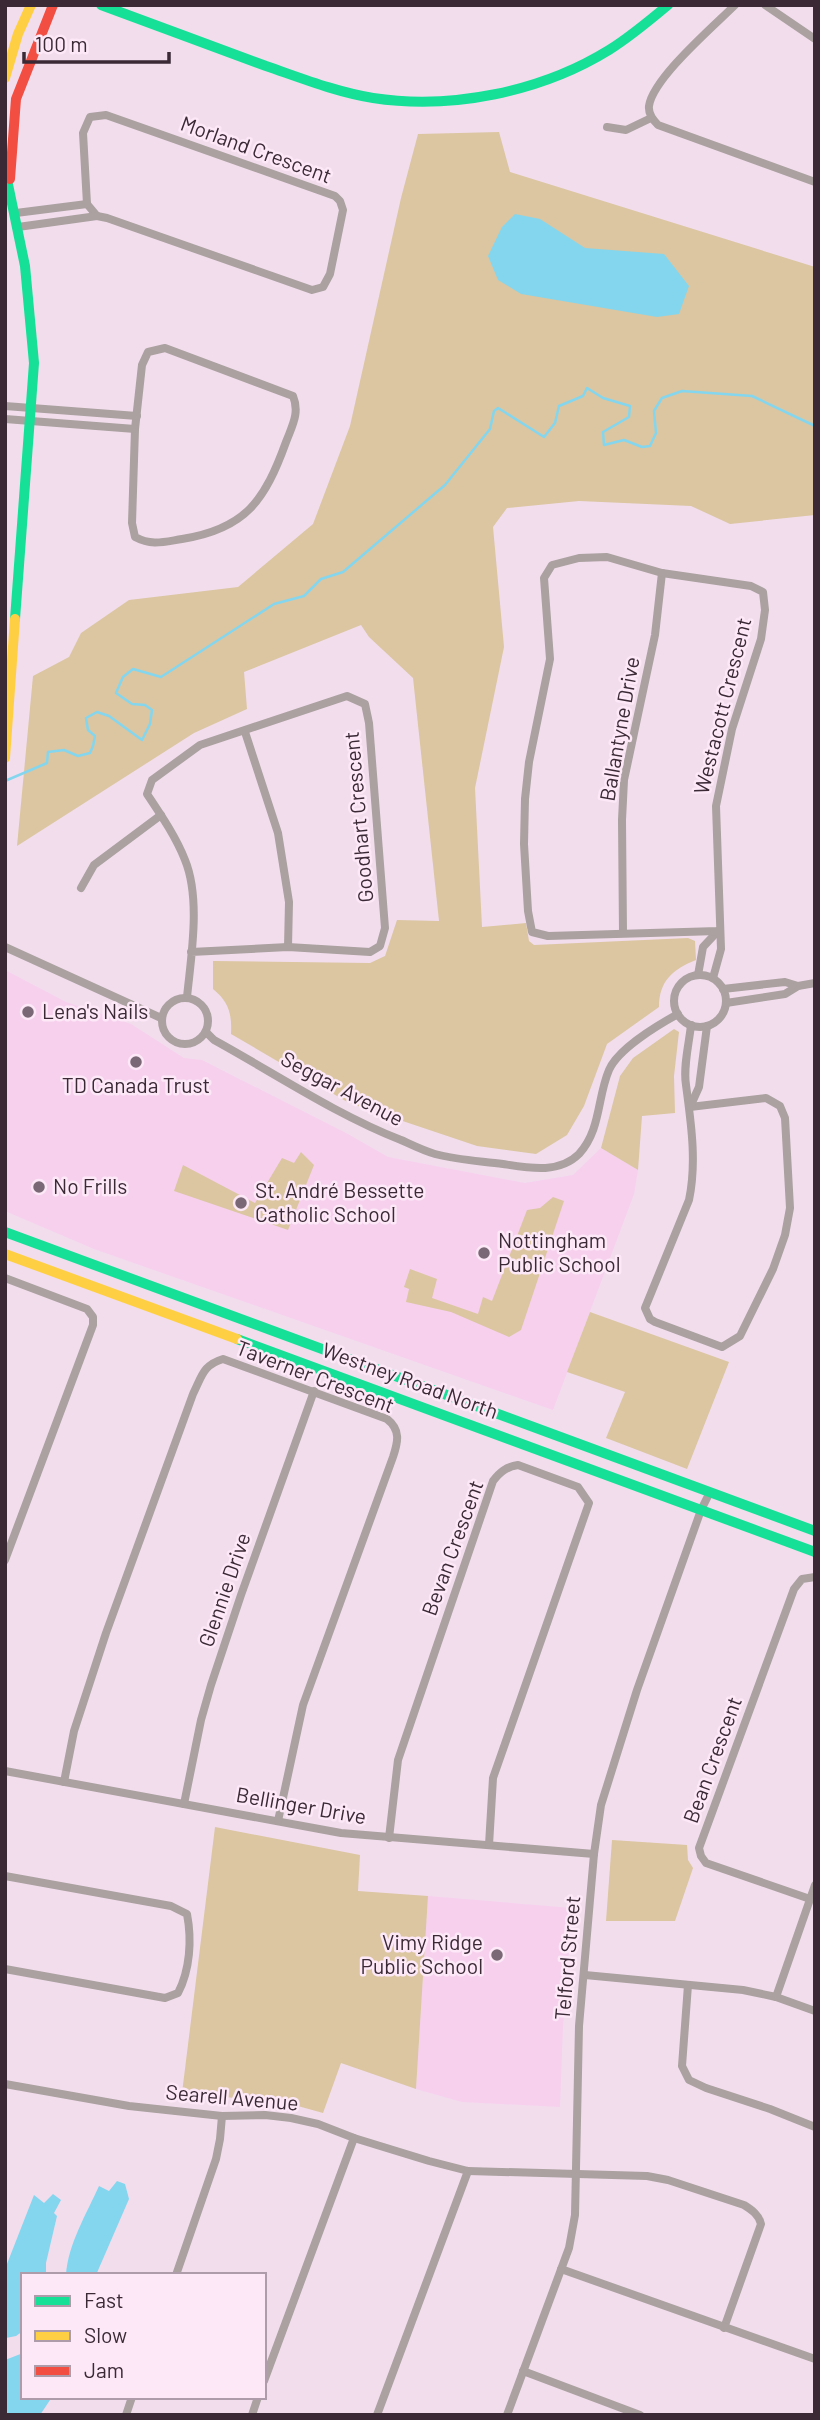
<svg xmlns="http://www.w3.org/2000/svg" width="820" height="2420" font-family="Barlow,sans-serif">
<rect width="100%" height="100%" fill="#f2dded"/>
<g fill="#f7d0ee">
<path d="M5,970L66,1002L131,1024L184,1058L202,1060L346,1133L388,1157L525,1183L573,1175L601,1148L638,1170L634,1194L553,1410L94,1249L5,1211Z"/>
<path d="M428,1896L572,1908L563,2026L560,2107L462,2102L416,2089Z"/>
</g>
<g fill="#dbc6a1">
<path d="M499,132L510,172L815,267V515L730,524L691,506L579,501L507,508L493,527L504,647L475,788L482,927L526,923L529,941L534,945L688,938L695,941L696,960C673,969 659,981 659,1007L607,1044L584,1106L567,1135L536,1154L477,1146L349,1103L231,1034C232,1014 229,1002 213,989V961L370,963L385,956L397,920L439,921L413,678L369,637L361,625L244,672L247,709L194,733L17,846L33,676L69,657L81,633L129,600L238,587L313,524L350,426L401,198L418,134Z"/>
<path d="M674,1029L679,1032L674,1076L675,1113L642,1116L638,1170L601,1148L620,1076L633,1058Z"/>
<path d="M301,1152L314,1165L288,1230L174,1191L183,1165L255,1203L282,1158L294,1163Z"/>
<path d="M553,1197L564,1201L521,1330L509,1337L451,1312L406,1302L409,1289L404,1287L410,1269L437,1279L432,1298L478,1314L483,1297L492,1301L527,1210L540,1208Z"/>
<path d="M590,1312L729,1362L687,1469L606,1438L625,1392L567,1372Z"/>
<path d="M215,1827L360,1855L358,1891L428,1896L416,2089L341,2063L323,2113L287,2103L182,2093Z"/>
<path d="M612,1840L687,1845L688,1860L693,1868L675,1921H606Z"/>
</g>
<g fill="#84d6ee">
<path d="M515,214L540,219L585,248L664,254L689,286L679,314L657,317L521,294L498,280L488,256L502,227Z"/>
<path d="M117,2181L125,2184L129,2199L96,2275H66C68,2244 87,2213 99,2186L109,2191Z"/>
<path d="M53,2194L61,2200L54,2213L57,2216L46,2263V2275H23V2331L16,2336L6,2338L5,2269L34,2195L44,2203Z"/>
<path d="M23,2353V2397H52L40,2415H5V2360Z"/>
</g>
<g fill="none" stroke-linecap="round" stroke-linejoin="round">
<path stroke="#84d6ee" stroke-width="2.5" d="M5,781L47,763L48,752L64,750L78,756L90,753L93,746L95,736L88,730L86,718L97,712L109,716L142,740L150,724L152,710L145,705L132,704L116,693L123,677L133,669L161,677L274,604L304,596L321,579L343,572L445,485L490,429L494,411L498,408L544,437L555,423L559,406L583,396L587,388L603,398L630,406L629,417L603,432L604,445L624,440L642,447L650,446L656,433L654,411L662,398L682,391L752,396L815,426"/>
<g stroke="#aba1a0" stroke-width="8">
<path d="M735,5C714,26 653,78 649,106C648,114 653,120 658,125L815,182"/>
<path d="M765,5L815,39"/>
<path d="M106,115L335,196L340,201L343,210L330,274L323,287L312,290L107,218L97,216L87,204L83,133L90,117Z"/>
<path d="M607,127L626,130L651,118"/>
<path d="M16,213L87,204"/>
<path d="M18,227L97,216"/>
<path d="M165,348L293,396C300,413 292,426 286,442C265,500 246,529 182,539C163,542 152,546 135,537L132,523L135,429L142,365L148,352Z"/>
<path d="M5,406L137,416"/>
<path d="M5,419L135,429"/>
<path d="M245,732L278,833L289,902L288,947"/>
<path d="M81,888L94,865L161,815"/>
<path d="M623,933L622,820L624,780L655,635L662,573"/>
<path d="M5,947L161,1018"/>
<path d="M698,975L703,947L718,931"/>
<circle cx="700" cy="1001" r="26"/>
<path d="M713,978L721,949L716,806L732,729L761,639L765,610L763,592L751,586L662,573L607,557L579,558L552,565L544,578L550,659L529,762L525,799L524,844L528,911L532,932L548,936L718,931"/>
<path d="M723,989L785,982L798,986"/>
<path d="M187,997C191,957 201,899 185,860C176,837 161,815 147,794L152,780L200,745L347,696L365,704L369,723L385,928L380,946L370,952L288,947L191,952"/>
<circle cx="185" cy="1021" r="23"/>
<path d="M726,1003L785,994L798,986L815,983"/>
<path d="M206,1032L214,1040C276,1074 335,1114 401,1140C412,1145 424,1151 435,1154C457,1160 481,1161 503,1164C529,1168 559,1174 579,1154C601,1130 597,1098 609,1070C618,1049 658,1025 678,1014"/>
<path d="M690,1107L766,1098L780,1106L785,1118L790,1208L785,1235L773,1269L740,1336L722,1347L655,1322L650,1319L645,1308L689,1200C697,1162 691,1123 686,1085C683,1067 689,1044 691,1025"/>
<path d="M690,1107L699,1087L707,1026"/>
<path d="M5,1278L87,1309L93,1317V1325L5,1560"/>
<path d="M5,1771L341,1833L594,1854"/>
<path d="M64,1782L74,1731L106,1633L193,1394C202,1376 203,1365 223,1359L387,1419C401,1430 398,1442 393,1457L303,1705L278,1821"/>
<path d="M184,1804L201,1720L211,1685L241,1595L314,1391"/>
<path d="M389,1838L398,1760L493,1481C500,1472 506,1467 518,1465L578,1487L589,1503L493,1778L489,1845"/>
<path d="M5,1876L171,1906L187,1914C192,1940 190,1970 178,1993L165,1998L5,1969"/>
<path d="M810,1899L706,1863L701,1856L699,1848L794,1589L802,1579L815,1577"/>
<path d="M585,1975L743,1990L776,1997L815,2011"/>
<path d="M688,1985L682,2066L689,2080L706,2088L770,2109L815,2127"/>
<path d="M776,1997L815,1885"/>
<path d="M5,2084L129,2106L222,2116L265,2115L291,2118L318,2124L354,2138L429,2161L468,2171L647,2176L668,2180L744,2205C752,2210 759,2215 761,2224L724,2328"/>
<path d="M561,2269L815,2359"/>
<path d="M176,2275L216,2159L220,2139L222,2116"/>
<path d="M523,2371L640,2415"/>
<path d="M264,2381L354,2138"/>
<path d="M126,2415L132,2397"/>
<path d="M252,2415L258,2397"/>
<path d="M377,2415L468,2171"/>
<path d="M507,2415L569,2248L575,2215L579,2026L594,1854L601,1805L637,1690L701,1510L710,1492"/>
</g>
<g stroke="#16e098" stroke-width="10">
<path d="M101,5C156,25 211,46 266,66C301,78 336,92 373,98C451,110 541,92 609,50C630,37 649,21 668,5"/>
<path d="M5,170L25,266L34,363L15,619"/>
<path d="M5,1232L815,1531"/>
<path d="M237,1339L815,1552"/>
</g>
<g stroke="#ffcf43" stroke-width="10">
<path d="M5,78L18,34L31,5"/>
<path d="M5,758L15,619"/>
<path d="M5,1254L237,1339"/>
</g>
<path stroke="#f24e42" stroke-width="10" d="M10,179L16,99L53,5"/>
</g>
<g fill="#7b6876" stroke="#fce8f7" stroke-width="2.5">
<circle cx="28" cy="1012" r="7"/>
<circle cx="136" cy="1062" r="7"/>
<circle cx="39" cy="1187" r="7"/>
<circle cx="241" cy="1203" r="7"/>
<circle cx="484" cy="1253" r="7"/>
<circle cx="497" cy="1955" r="7"/>
</g>
<g text-anchor="middle" stroke-width="5" stroke-linejoin="round" paint-order="stroke">
<g font-size="21" fill="#3b2936" stroke="#fce8f7">
<text transform="translate(256 150) rotate(20)" y="7">Morland Crescent</text>
<text transform="translate(723 706) rotate(-76)" y="7">Westacott Crescent</text>
<text transform="translate(620 729) rotate(-80)" y="7">Ballantyne Drive</text>
<text transform="translate(359 817) rotate(-95)" y="7">Goodhart Crescent</text>
<text transform="translate(342 1089) rotate(28)" y="7">Seggar Avenue</text>
<text transform="translate(315 1377) rotate(21)" y="7">Taverner Crescent</text>
<text transform="translate(410 1381) rotate(20)" y="7">Westney Road North</text>
<text transform="translate(453 1548) rotate(-70)" y="7">Bevan Crescent</text>
<text transform="translate(225 1590) rotate(-71)" y="7">Glennie Drive</text>
<text transform="translate(713 1760) rotate(-70)" y="7">Bean Crescent</text>
<text transform="translate(301 1806) rotate(10)" y="7">Bellinger Drive</text>
<text transform="translate(568 1958) rotate(-85)" y="7">Telford Street</text>
<text transform="translate(232 2098) rotate(5)" y="7">Searell Avenue</text>
</g>
<g font-size="21" fill="#3b2936" stroke="#fce8f7" text-anchor="start">
<text x="42" y="1019">Lena's Nails</text>
<text x="136" y="1093" text-anchor="middle">TD Canada Trust</text>
<text x="53" y="1194">No Frills</text>
<text x="255" y="1198">St. André Bessette<tspan x="255" dy="24">Catholic School</tspan></text>
<text x="498" y="1248">Nottingham<tspan x="498" dy="24">Public School</tspan></text>
<text x="483" y="1950" text-anchor="end">Vimy Ridge<tspan x="483" dy="24">Public School</tspan></text>
</g>
</g>
<rect width="820" height="2420" fill="none" stroke="#3b2936" stroke-width="14"/>
<rect x="21" y="2273" width="245" height="126" fill="#fce8f7" stroke="#af9caa" stroke-width="2"/>
<rect x="35" y="2296" width="35" height="10" fill="#16e098" stroke="#af9caa" stroke-width="2"/>
<text x="84" y="2308" font-size="21" fill="#3b2936">Fast</text>
<rect x="35" y="2331" width="35" height="10" fill="#ffcf43" stroke="#af9caa" stroke-width="2"/>
<text x="84" y="2343" font-size="21" fill="#3b2936">Slow</text>
<rect x="35" y="2366" width="35" height="10" fill="#f24e42" stroke="#af9caa" stroke-width="2"/>
<text x="84" y="2378" font-size="21" fill="#3b2936">Jam</text>
<path d="M24 52v10h145v-10" fill="none" stroke="#3b2936" stroke-width="3.5"/>
<text x="35" y="52" font-size="21" fill="#3b2936" stroke="#fce8f7" stroke-width="5" paint-order="stroke">100 m</text>
</svg>
